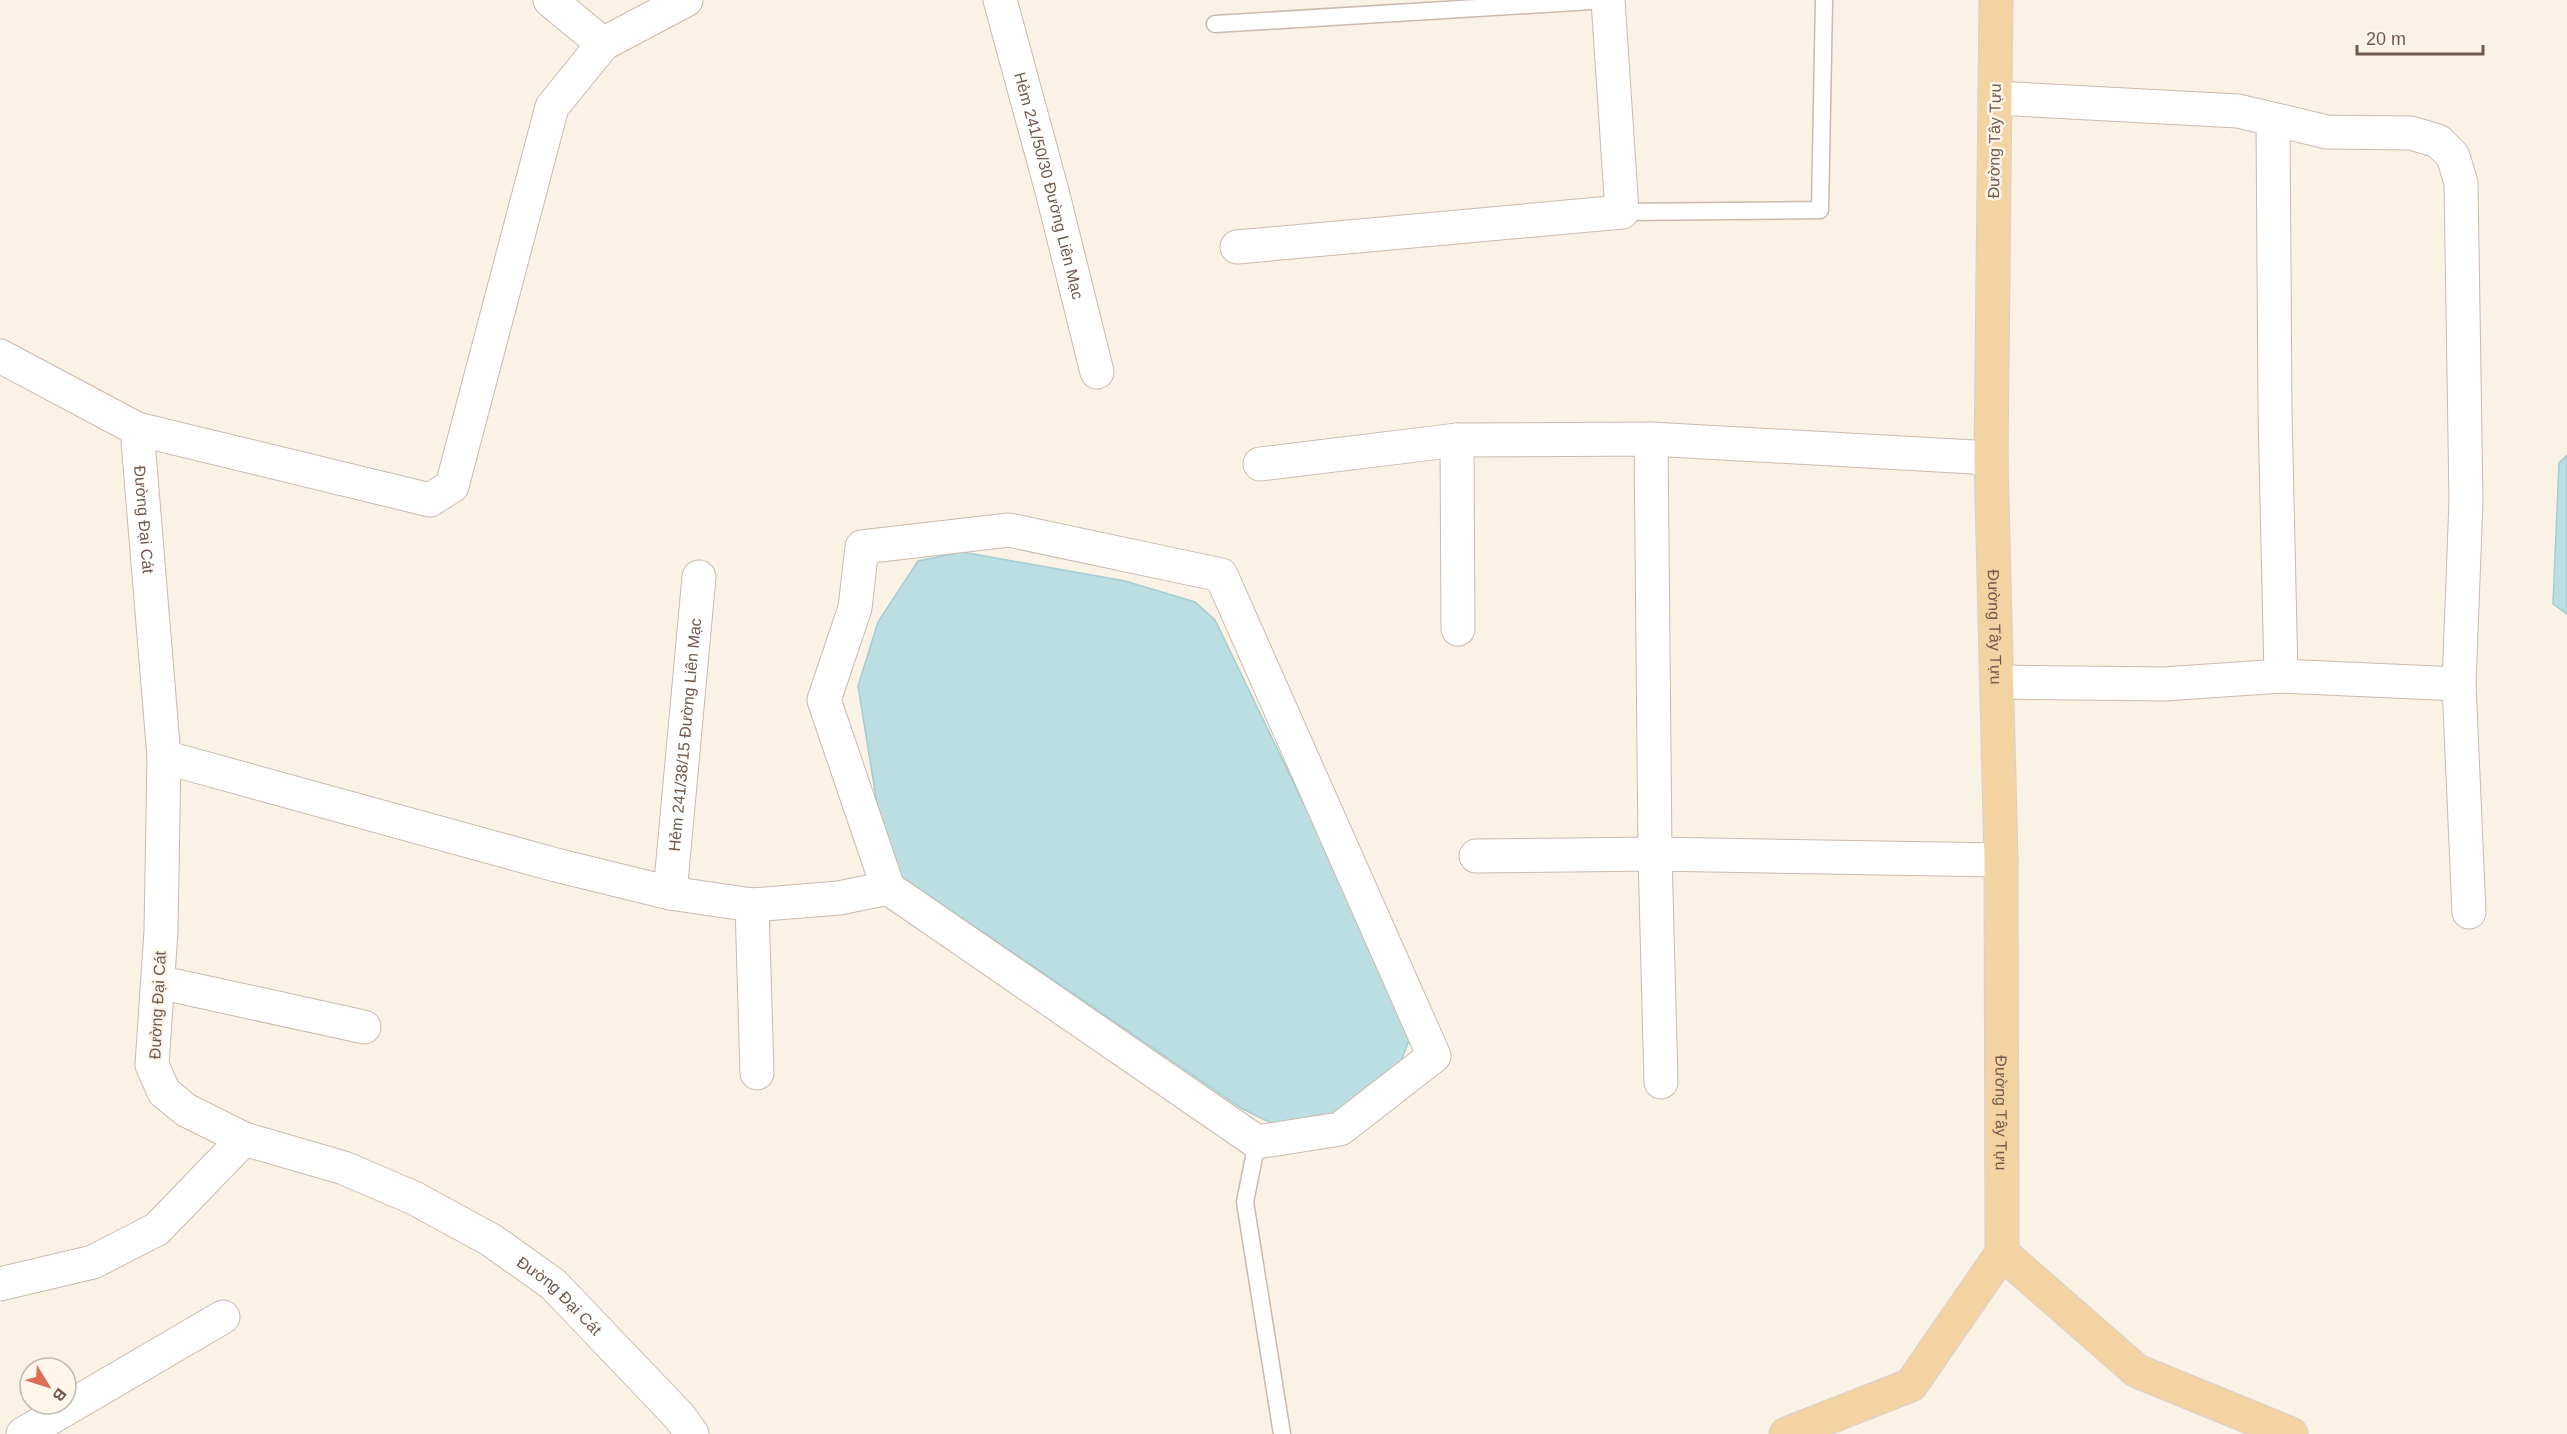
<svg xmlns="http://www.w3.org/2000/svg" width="2567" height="1434" font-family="Arial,sans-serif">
<rect width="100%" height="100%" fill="#faf2e5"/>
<g fill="#bbdee2" stroke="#a3cdd3" stroke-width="1.5">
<path d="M2567,455V614L2553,604L2559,463Z"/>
<path d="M962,552L1125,581L1195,602L1215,620L1413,1030L1398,1069L1323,1121L1273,1124L1241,1108L896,873L884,847L858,686L878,622L918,561Z"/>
</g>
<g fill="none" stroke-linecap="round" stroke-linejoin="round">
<g stroke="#cbb9ad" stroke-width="19">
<g id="lane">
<path d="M1215,24L1608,0"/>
<path d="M1622,212L1820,210L1824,0"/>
<path d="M1257,1142L1245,1202L1282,1434"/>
</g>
</g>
<g stroke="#cbb9ad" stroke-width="35">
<g id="street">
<path d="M550,0L603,44"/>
<path id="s1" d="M1000,0L1052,191L1097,372"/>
<path d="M1995,98L2238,111L2327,132L2411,133L2438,141L2453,156L2461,183L2466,501L2459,684L2469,912"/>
<path d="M2273,120L2275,411L2281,676"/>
<path d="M1237,247L1622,212L1608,0"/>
<path id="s2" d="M0,356L137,429L164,757L161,931L152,1065L164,1092L186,1110L244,1139L344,1168L414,1198L491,1240L553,1284L679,1416L692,1434"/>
<path d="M137,429L430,500L452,486L552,107L603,44L686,0"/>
<path d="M1651,439L1655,854L1661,1082"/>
<path d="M1260,464L1457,440"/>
<path d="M1009,530L1221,575L1434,1056L1340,1129L1257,1142L888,888L824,700L855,608L862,547Z"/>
<path d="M1458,629L1457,440L1651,439L1991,458"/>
<path d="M1998,682L2164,684L2281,676L2459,684"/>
<path d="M164,757L556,865L670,893L752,905L839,898L888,888"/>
<path d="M1476,856L1655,854L2001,860"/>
<path id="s3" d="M670,893L699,577"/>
<path d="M752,905L757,1073"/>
<path d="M158,982L364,1027"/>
<path d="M0,1284L93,1262L157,1229L244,1139"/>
<path d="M23,1434L223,1317"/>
</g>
</g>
<g stroke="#d7d0cd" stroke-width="35">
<g id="primary">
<path id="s4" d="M1996,0L1991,458L2001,860L2002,1253"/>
<path d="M2002,1253L2137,1371L2291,1434"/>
<path d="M1786,1434L1911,1385L2002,1253"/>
</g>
</g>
<use href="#lane" stroke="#fff" stroke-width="16"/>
<use href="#street" stroke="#fff" stroke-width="33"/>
<use href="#primary" stroke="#f4d3a3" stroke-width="33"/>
</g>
<g text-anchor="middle" stroke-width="5" stroke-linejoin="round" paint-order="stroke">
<g font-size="16" fill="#71584c" stroke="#fef6eb">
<text transform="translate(1994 141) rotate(-89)" y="6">Đường Tây Tựu</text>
<text dy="6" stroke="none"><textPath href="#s1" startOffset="192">Hẻm 241/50/30 Đường Liên Mạc</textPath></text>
<text dy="6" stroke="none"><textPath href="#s2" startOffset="246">Đường Đại Cát</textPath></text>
<text dy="6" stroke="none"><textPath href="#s4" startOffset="627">Đường Tây Tựu</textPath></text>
<text dy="6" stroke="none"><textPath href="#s3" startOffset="159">Hẻm 241/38/15 Đường Liên Mạc</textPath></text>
<text transform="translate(157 1005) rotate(-87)" y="6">Đường Đại Cát</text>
<text dy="6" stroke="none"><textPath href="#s4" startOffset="1113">Đường Tây Tựu</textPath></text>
<text dy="6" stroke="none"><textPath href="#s2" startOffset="1272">Đường Đại Cát</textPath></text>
</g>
</g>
<g transform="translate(48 1386) rotate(128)"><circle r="28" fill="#fef6eb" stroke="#c6b7ab" stroke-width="1.5"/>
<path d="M0-4.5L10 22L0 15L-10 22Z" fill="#db6e54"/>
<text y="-9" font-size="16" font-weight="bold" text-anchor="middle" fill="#71584c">B</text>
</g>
<path d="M2357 45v9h126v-9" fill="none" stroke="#71584c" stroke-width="3"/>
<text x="2366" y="45" font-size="18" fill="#71584c" stroke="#fef6eb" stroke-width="4.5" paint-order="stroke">20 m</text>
</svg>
